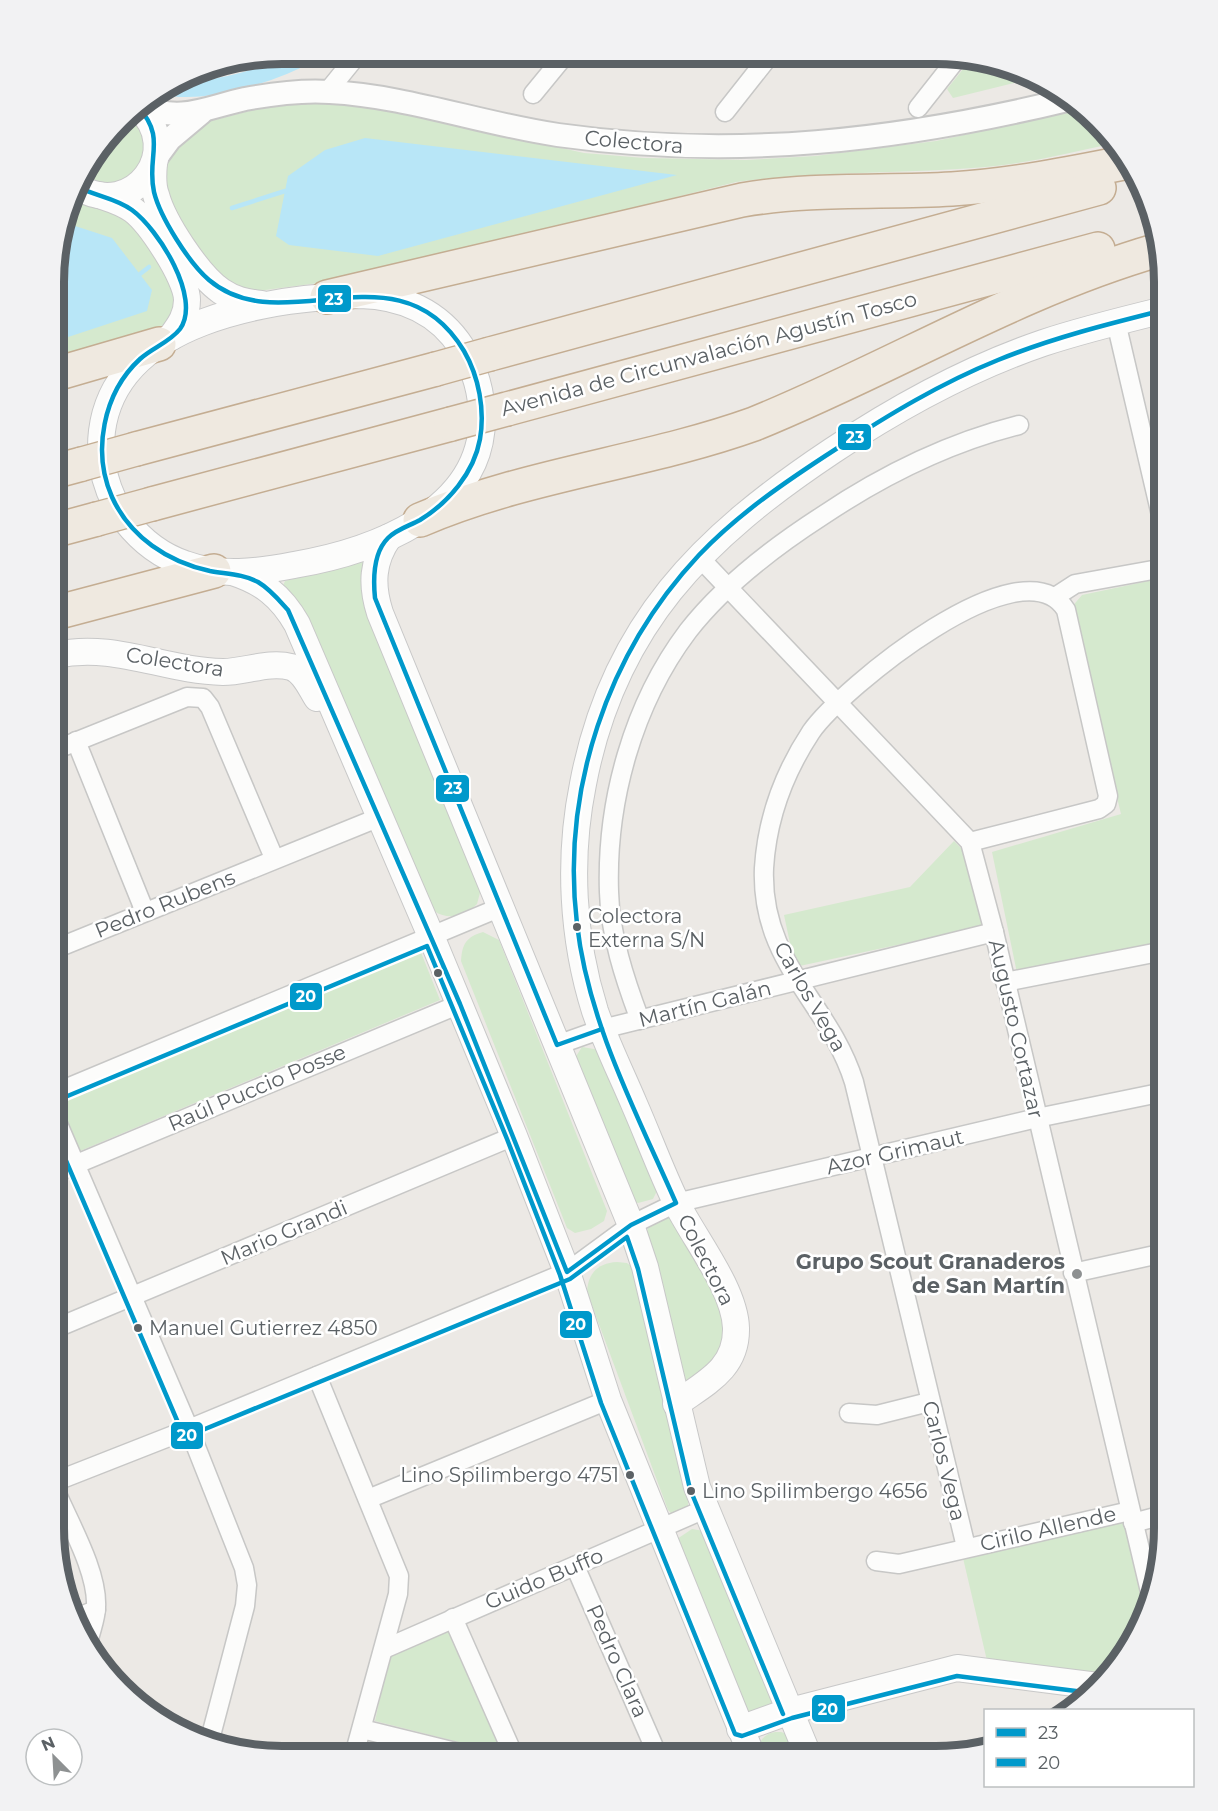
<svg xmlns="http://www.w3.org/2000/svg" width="1218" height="1811" font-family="Montserrat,sans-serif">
<rect width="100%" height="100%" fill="#ece9e5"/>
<g fill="#d5e9ce">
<path d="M972,58L1023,72L1034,78L953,98L947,89Z"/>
<path d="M288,101L357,102L584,153L644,158L746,160L815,156L936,141L1083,109L1116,143C1073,152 1030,163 986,167C903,174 820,171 736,182L349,279L251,292L218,278L166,200L164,166L168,153L203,123Z"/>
<path d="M129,114C149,131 145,148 138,171L110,187L81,178L84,168Z"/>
<path d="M73,201L113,209L133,223L175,284L176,312L161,329L56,364V252Z"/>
<path d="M364,561L362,589L367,611L481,889L477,904C465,916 449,921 434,911L283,586L285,581Z"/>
<path d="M1158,579L1164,583V943L1017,973L992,852L1121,814L1071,608L1082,595Z"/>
<path d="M954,841L969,856L985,926L795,967L784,915L910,887Z"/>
<path d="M483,932L499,940L607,1211L604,1221L591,1229L575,1233L567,1228L461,961C462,944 466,937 483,932Z"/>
<path d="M420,950L440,1000L80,1151L58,1098Z"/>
<path d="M582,1047L600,1050L658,1189L653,1199L638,1203L629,1199L573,1061Z"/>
<path d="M674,1216L725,1311L728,1336L718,1360L686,1384L645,1238L649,1225Z"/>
<path d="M617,1262L627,1263L636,1270L690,1493L687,1510L674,1516L668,1510L587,1292C588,1273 598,1263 617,1262Z"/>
<path d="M1124,1519L1146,1612L1117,1667L1111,1673L1098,1677L988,1665L963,1558Z"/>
<path d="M692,1529L704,1531L774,1698L772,1704L752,1712L744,1709L677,1539Z"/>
<path d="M451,1630L506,1754L375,1721L389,1656Z"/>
<path d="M781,1732L787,1734L798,1757H761L758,1747C762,1736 769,1731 781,1732Z"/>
</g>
<g fill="#b8e6f7">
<path d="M365,138L677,175L378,256L289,245L276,236L288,176L325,150Z"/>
<path d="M66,223L112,238L152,290L147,311L56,341V252Z"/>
</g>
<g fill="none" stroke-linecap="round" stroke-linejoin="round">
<g stroke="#b8e6f7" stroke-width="4.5">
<path d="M232,208L285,191"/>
<path d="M140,274L149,267"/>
</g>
<path stroke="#b8e6f7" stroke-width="16" d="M172,88C211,94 276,73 310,54"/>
<g stroke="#c7c7c6" stroke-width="21">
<g id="minor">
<path d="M328,91L358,54"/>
<path d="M533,94L565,55"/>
<path d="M918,108L959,56"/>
<path d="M725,112L770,55"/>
<path d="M1116,322L1164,528"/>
<path d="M698,556L970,842L994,932L1152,1600"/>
<path d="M1055,597L1075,584L1164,568"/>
<path d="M76,741L145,912"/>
<path d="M55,750L187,697L203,698L210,707L274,858"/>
<path d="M55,949L380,817"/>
<path d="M1005,982L1164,951"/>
<path d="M640,1020C625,980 610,935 609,892C606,801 633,704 688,631C723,586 774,547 822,516C883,475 948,443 1019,425"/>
<path d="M557,1045L602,1029L994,932"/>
<path d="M55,1093L501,907"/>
<path d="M55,1117L189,1429L244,1568L247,1585L245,1606L209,1743"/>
<path d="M55,1173L460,1004"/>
<path d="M1073,1273L1164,1253"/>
<path d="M54,1329L514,1136"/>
<path d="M317,1376L399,1576L398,1594L354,1755"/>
<path d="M849,1413L877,1415L929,1402"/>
<path d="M54,1482L189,1429L567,1272L631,1225L676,1203L1037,1118L1164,1092"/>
<path d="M54,1487C68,1521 98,1571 96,1607C96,1619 90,1632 88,1644"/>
<path d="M368,1499L608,1400"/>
<path d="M1133,1523L1163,1515"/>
<path d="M966,1547L854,1082C829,1002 760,963 764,868C767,819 784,773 811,732C841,689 1023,539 1066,610L1108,796L1106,804L1099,809L970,842"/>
<path d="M876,1561L899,1564L1130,1511"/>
<path d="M575,1566L658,1756"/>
<path d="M453,1618L514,1756"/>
<path d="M73,1619L96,1610"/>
<path d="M384,1649L705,1509"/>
<path d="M362,1729L472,1756"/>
</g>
</g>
<g stroke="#c7c7c6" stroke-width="26">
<g id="tertiary">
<path d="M139,106C183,123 204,108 245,99C272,94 302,90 330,92C407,96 482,124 558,135C736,160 898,141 1071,99"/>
<path d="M156,158L170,139L201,113"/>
</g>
</g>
<g stroke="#c8c8c8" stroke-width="28">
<g id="secondary">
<path d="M154,163C153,174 152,185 156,195C163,222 198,275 221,291C234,300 246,302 261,304"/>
<path d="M78,187C133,221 186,150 138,107"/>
<path d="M99,195C111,199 122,202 133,210C150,223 187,278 187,300C187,315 180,325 171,337"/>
<path d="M360,295C402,296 439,312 462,348C475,369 482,394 482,419C482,513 370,552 294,565C258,572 220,577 185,564C161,556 141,540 126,521C107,495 98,463 102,431C116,320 270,298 360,295Z"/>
<path d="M389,537C372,561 371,585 380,613L631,1225L645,1267L697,1487L809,1757"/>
<path d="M232,572C263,582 281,596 297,624L431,936L514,1136L567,1272L608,1400L752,1756"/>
<path d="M55,655C116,642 164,671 223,672C245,672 269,661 291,667C304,671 310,687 317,698"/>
<path d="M676,1404C705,1383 737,1369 736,1328C735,1289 693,1237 676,1202C661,1171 649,1138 635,1106C622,1075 606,1043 595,1011C572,938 568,858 583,784C613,625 703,537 832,451C898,407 967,369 1043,343C1082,330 1123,320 1164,310"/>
<path d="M740,1729L790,1711L957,1668L1098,1686"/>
</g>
</g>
<g stroke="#c4ad92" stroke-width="36">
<g id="motorway">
<path d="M327,297L742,200C811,188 882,193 952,189C1011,185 1069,174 1128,162"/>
<path d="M490,354L1099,188"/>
<path d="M56,374L159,344"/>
<path d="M507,409L1098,249"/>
<path d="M136,449L436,369"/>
<path d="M56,471L82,464"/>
<path d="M152,504L451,424"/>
<path d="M420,520C527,474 645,463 754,424C890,369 1016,291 1158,250"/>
<path d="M56,530L97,519"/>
<path d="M55,613L214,571"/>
</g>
</g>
<use href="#minor" stroke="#fcfcfb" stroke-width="18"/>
<use href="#tertiary" stroke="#fcfcfb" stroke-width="22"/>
<use href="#secondary" stroke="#fcfcfb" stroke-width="26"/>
<use href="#motorway" stroke="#efe9e0" stroke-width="33"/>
<g stroke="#c4ad92" stroke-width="36" stroke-linecap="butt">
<g id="motorway-bridge">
<path d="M436,369L490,354"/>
<path d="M451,424L507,409"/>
<path d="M82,464L136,449"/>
<path d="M97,519L152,504"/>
</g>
</g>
<use href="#motorway-bridge" stroke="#efe9e0" stroke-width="33"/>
<g stroke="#fff" stroke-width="9">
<g id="bus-1">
<path d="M138,107C167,138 146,157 154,192C160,217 189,263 209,280C283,343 399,242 464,351C479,377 485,410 480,439C474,473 448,503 420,520C409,526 397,529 388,538C373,553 373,578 375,598L557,1045L602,1029"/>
<path d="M78,187C95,196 116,198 132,210C158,229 202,298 180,329C170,342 152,348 140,359C103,393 92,452 112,497C130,537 168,562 210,571C226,574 243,574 258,582C270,589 279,600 288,610L460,1004L567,1272L631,1225L676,1203C637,1114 588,1022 577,924C561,791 607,653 699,555C739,513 788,480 836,449C888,415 941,383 998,360C1052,338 1108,324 1164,310"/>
</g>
</g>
<g stroke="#fff" stroke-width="9">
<g id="bus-2">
<path d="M58,1100L427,946L507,1139L560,1275L601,1403L735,1734L742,1736L792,1718L957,1676L1092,1693"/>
<path d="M55,1135L182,1432L188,1436L570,1279L627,1237L638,1269L690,1489L783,1714"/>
</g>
</g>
<use href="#bus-1" stroke="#0099cb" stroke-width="4.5"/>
<use href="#bus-2" stroke="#0099cb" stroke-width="4.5"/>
</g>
<g fill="#5b6165" stroke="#fff" stroke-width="2">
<circle cx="577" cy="927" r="5"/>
<circle cx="438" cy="973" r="5"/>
<circle cx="138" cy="1328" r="5"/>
<circle cx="630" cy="1475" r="5"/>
<circle cx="691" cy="1491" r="5"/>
</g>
<circle fill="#8e9192" stroke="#fff" stroke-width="2" cx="1077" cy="1274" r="6"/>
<g text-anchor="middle" stroke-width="5" stroke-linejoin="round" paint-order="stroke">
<g font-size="20" fill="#5b6165" stroke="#fff" text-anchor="start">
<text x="588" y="923">Colectora<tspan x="588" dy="24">Externa S/N</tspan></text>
<text x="149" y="1335">Manuel Gutierrez 4850</text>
<text x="619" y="1482" text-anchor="end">Lino Spilimbergo 4751</text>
<text x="702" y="1498">Lino Spilimbergo 4656</text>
</g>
<g font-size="21" fill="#5b6165" stroke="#fff">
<text transform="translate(634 142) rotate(5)" y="7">Colectora</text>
<text transform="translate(709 354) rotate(-15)" y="7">Avenida de Circunvalación Agustín Tosco</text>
<text transform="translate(175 662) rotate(9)" y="7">Colectora</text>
<text transform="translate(165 904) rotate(-22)" y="7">Pedro Rubens</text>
<text transform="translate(810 997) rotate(60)" y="7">Carlos Vega</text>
<text transform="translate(705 1004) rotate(-14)" y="7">Martín Galán</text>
<text transform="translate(1016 1029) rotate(77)" y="7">Augusto Cortazar</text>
<text transform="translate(257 1088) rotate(-23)" y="7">Raúl Puccio Posse</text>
<text transform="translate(895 1152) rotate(-13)" y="7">Azor Grimaut</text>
<text transform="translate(284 1233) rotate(-23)" y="7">Mario Grandi</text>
<text transform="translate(706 1260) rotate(63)" y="7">Colectora</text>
<text transform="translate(944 1461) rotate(76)" y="7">Carlos Vega</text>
<text transform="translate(1048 1529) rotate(-13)" y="7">Cirilo Allende</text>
<text transform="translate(544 1579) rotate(-23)" y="7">Guido Buffo</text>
<text transform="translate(617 1661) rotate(66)" y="7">Pedro Clara</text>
</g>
<g font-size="21" font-weight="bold" fill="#5b6165" stroke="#fff" text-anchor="end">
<text x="1065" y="1269">Grupo Scout Granaderos<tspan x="1065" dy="24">de San Martín</tspan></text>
</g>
</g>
<path d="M0 0H1218V1811H0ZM282 64H936A218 218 0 0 1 1154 282V1528A218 218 0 0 1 936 1746H282A218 218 0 0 1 64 1528V282A218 218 0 0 1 282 64Z" fill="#f2f2f3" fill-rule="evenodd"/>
<path fill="none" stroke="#5b6165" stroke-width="8" d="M282 64H936A218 218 0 0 1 1154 282V1528A218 218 0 0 1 936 1746H282A218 218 0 0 1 64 1528V282A218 218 0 0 1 282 64Z"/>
<g stroke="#fff" stroke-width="2">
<rect x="317" y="284" width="35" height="29" rx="6" fill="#0099cb"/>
<rect x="837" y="423" width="35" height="28" rx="6" fill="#0099cb"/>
<rect x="435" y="774" width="35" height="29" rx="6" fill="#0099cb"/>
<rect x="289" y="982" width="34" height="29" rx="6" fill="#0099cb"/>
<rect x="559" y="1310" width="34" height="29" rx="6" fill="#0099cb"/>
<rect x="170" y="1421" width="34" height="29" rx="6" fill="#0099cb"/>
<rect x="811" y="1694" width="35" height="29" rx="6" fill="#0099cb"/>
</g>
<g font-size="16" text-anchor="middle" font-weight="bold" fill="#fff">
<text x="334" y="305">23</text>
<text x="855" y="443">23</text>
<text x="453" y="794">23</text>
<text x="306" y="1002">20</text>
<text x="576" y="1330">20</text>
<text x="187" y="1441">20</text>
<text x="828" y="1715">20</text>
</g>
<rect x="984" y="1709" width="210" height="78" fill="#ffffff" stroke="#bdc0c1" stroke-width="1.5"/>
<rect x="996" y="1728" width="30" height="9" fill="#0099cb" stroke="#bdc0c1" stroke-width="1.5"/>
<text x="1038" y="1739" font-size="18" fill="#5b6165">23</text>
<rect x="996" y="1758" width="30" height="9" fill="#0099cb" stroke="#bdc0c1" stroke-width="1.5"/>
<text x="1038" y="1769" font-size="18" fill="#5b6165">20</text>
<g transform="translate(54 1757) rotate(336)"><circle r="28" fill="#ffffff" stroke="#bdc0c1" stroke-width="1.5"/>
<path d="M0-4.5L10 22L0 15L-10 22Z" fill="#8e9192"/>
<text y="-9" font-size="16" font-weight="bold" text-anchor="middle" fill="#5b6165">N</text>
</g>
</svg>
